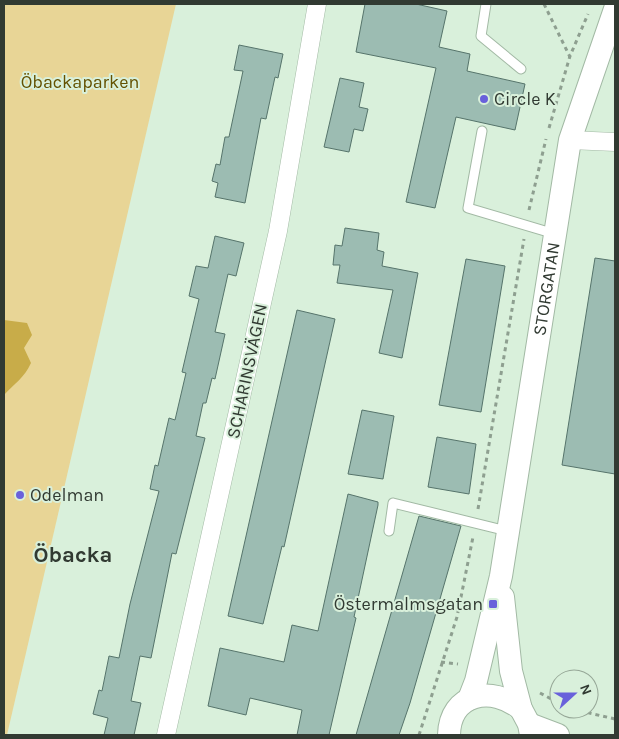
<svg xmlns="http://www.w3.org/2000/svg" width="619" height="739" font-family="Karla,sans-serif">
<rect width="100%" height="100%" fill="#d9f0db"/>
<path fill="#e8d596" d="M4,4H176L7,735H4Z"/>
<path fill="#c8ac49" d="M4,320L27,323L32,335L24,348L31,363C24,378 15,383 4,395Z"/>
<g fill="#9cbcb2" stroke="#56746b">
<path d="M365,4H416L447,11L439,47L470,54L467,71L525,84L515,130L456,117L435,208L406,202L436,68L356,52Z"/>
<path d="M239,45L283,54L278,78L275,77L266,119L261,118L245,203L215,197L218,183L212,181L216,164L220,165L225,137H229L243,71L234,70Z"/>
<path d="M340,78L364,83L359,107L368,109L363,131L354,129L349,152L324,147Z"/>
<path d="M345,228L379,233L377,250L384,252L382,266L418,273L402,358L379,353L393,290L337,283L340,265H333L335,245L342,246Z"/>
<path d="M215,236L244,243L236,276L228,274L215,332L225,334L215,379L212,378L206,403H203L196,436L205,438L176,554L172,553L151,658L140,656L131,701L141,703L134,735H104L108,718L93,714L99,690L102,691L109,656L119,658L130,604L159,491L150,489L155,465L158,466L169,418L175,420L186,373L182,372L199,299L189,296L196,266L208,268Z"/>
<path d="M595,258L615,261V474L562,465Z"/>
<path d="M466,259L505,266L481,412L439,405Z"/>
<path d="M297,310L335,319L284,547L282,546L263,624L228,616Z"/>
<path d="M362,410L394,416L383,479L348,474Z"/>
<path d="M437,437L476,444L469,494L428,487Z"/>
<path d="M348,494L378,502V505L354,617L356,618L329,735H297L302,710L250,698L246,715L208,706L220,648L284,662L292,625L318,631Z"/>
<path d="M419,516L461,526L410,703L399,735H356Z"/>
</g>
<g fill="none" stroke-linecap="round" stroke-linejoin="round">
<g stroke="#a2b9a4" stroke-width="11">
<g id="service">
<path d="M486,4L481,36L521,69"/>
<path d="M482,131L468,208L555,234"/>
<path d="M389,531L393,503L507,531"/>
</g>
</g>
<g stroke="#a2b9a4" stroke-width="19">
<g id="minor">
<path d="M570,140L615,142"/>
<path d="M166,735L278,231L317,4"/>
</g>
</g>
<g stroke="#a2b9a4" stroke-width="24">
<g id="tertiary">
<path d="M503,597L511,671L521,709L529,724L531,735"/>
<path id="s1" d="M469,699L476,681L501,576L570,140L615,9"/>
<path d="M529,724L558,735"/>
<path d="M449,735C450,693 492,685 521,709"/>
</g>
</g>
<g stroke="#8e9f90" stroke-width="3" stroke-dasharray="4 4" stroke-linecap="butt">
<path d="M544,4L570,57"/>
<path d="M549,128L570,56L588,14"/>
<path d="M529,210L546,139"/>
<path d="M478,509L524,239"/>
<path d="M441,662L458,664"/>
<path d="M540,693L559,703"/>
<path d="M572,709L615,719"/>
<path d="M419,735L457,617L473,537"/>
</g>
<use href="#service" stroke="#fff" stroke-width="9"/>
<use href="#minor" stroke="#fff" stroke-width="18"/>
<use href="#tertiary" stroke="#fff" stroke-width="22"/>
</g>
<g fill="#6961db" stroke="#d9f0db" stroke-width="2">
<circle cx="484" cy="99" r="5"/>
<circle cx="20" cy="495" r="5"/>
<rect x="488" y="599" width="10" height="10" rx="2.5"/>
</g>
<g text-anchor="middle" stroke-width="4" stroke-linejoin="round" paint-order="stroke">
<g font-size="18" fill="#645100" stroke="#d9f0db">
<text x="80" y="88">Öbackaparken</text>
</g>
<g font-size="18" fill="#313a32" stroke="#d9f0db" text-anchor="start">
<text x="494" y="105">Circle K</text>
<text x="30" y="501">Odelman</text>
<text x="483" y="610" text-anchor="end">Östermalmsgatan</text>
</g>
<g font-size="18" fill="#313a32" stroke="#d9f0db">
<text dy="6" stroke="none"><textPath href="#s1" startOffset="418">STORGATAN</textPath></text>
<text transform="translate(247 371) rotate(-78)" y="6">SCHARINSVÄGEN</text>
</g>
<g font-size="22" font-weight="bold" fill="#313a32" stroke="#d9f0db">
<text x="73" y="562">Öbacka</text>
</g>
</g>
<rect width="619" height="739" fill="none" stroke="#313a32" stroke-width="10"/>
<g transform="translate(574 694) rotate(69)"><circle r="24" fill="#d9f0db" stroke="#96a797"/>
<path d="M0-4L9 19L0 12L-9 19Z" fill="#6961db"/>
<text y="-8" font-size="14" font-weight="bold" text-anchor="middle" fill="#313a32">N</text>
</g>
</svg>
